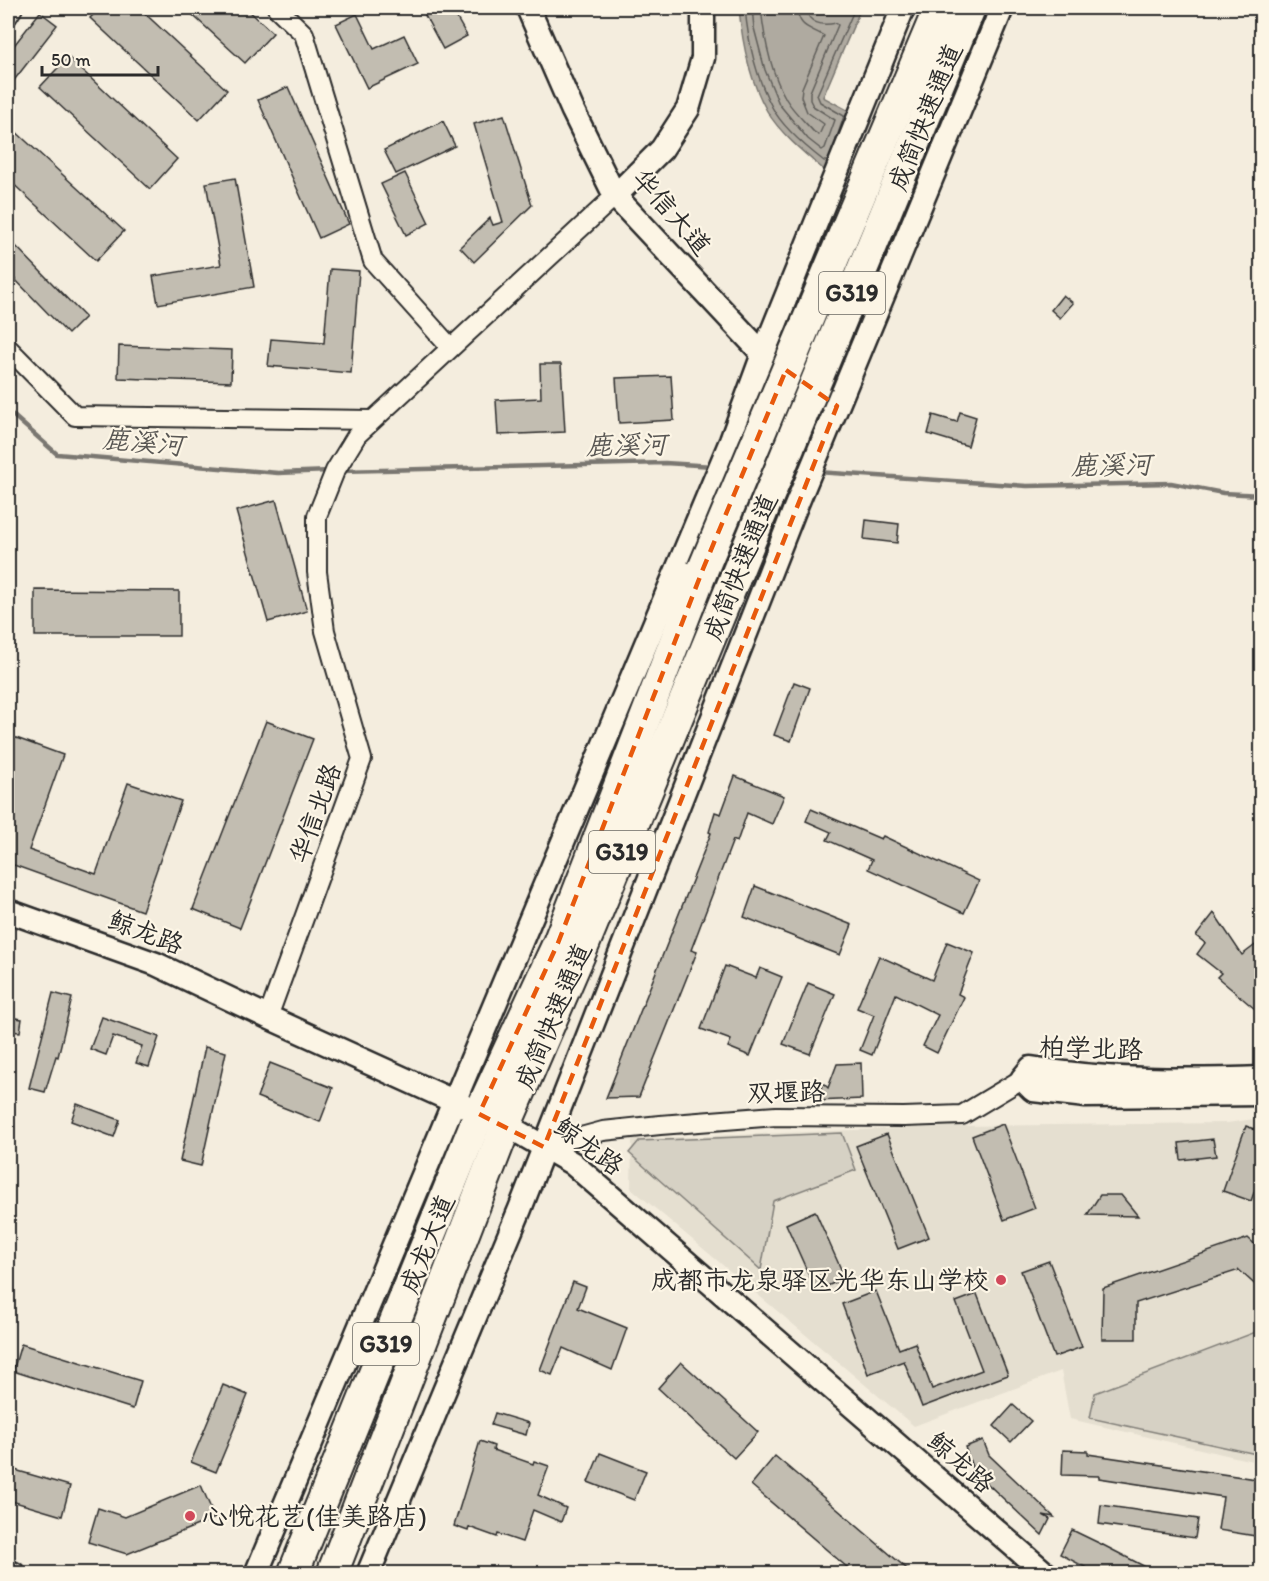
<svg xmlns="http://www.w3.org/2000/svg" width="1269" height="1581" font-family="Itim,'LXGW WenKai TC',sans-serif">
<rect width="100%" height="100%" fill="#f4edde"/>
<filter id="ink" filterUnits="userSpaceOnUse"><feTurbulence type="fractalNoise" baseFrequency=".0167" numOctaves="2"/><feDisplacementMap in="SourceGraphic" scale="12" xChannelSelector="R" yChannelSelector="G"/><feConvolveMatrix kernelMatrix="1 2 1 2 8 2 1 2 1" color-interpolation-filters="sRGB"/></filter>
<g filter="url(#ink)">
<path fill="#e5dfd0" d="M1261,1118V1463L1070,1419L1061,1371L914,1426L631,1188L632,1139L955,1126L1227,1123Z"/>
<g fill="#d6d1c4" stroke="#807e78" stroke-width="1.5">
<path d="M842,1133L856,1170L773,1201L761,1270L629,1153L639,1141Z"/>
<path d="M1261,1330V1455L1090,1418L1095,1393Z"/>
</g>
<path fill="#afaaa0" stroke="#7a7771" stroke-width="1.5" d="M739,8H809L823,11L861,8L823,97L853,113L829,174C809,157 780,134 767,111C750,81 742,42 739,8Z"/>
<g fill="none" stroke-linecap="round" stroke-linejoin="round">
<g stroke="#605e5a" stroke-width="1.5">
<path d="M745,8C748,41 756,77 772,107C782,127 806,147 824,161H827"/>
<path d="M752,8L754,28L765,70L779,104L808,139L822,150L825,148L835,120L813,106L810,100V92L838,25L836,23C822,26 808,24 806,8"/>
<path d="M761,8C764,37 771,73 786,99C793,111 805,122 814,132L819,135L824,124L807,112L801,97L802,88L824,36C810,27 799,29 797,8"/>
<path d="M836,140L844,116L820,102L817,95L855,8"/>
</g>
<g stroke="#7a7771" stroke-width="4.5">
<path d="M8,411L57,454L278,473L330,471"/>
<path d="M341,471L665,463L713,466"/>
<path d="M817,472L1027,486L1171,483L1223,493L1262,495"/>
</g>
</g>
<g fill="#c2bdb1" stroke="#2b2b2b" stroke-width="1.5">
<path d="M100,8H139L227,90L199,120L90,18Z"/>
<path d="M185,8H246L273,33L245,63Z"/>
<path d="M421,8H451L467,36L443,49Z"/>
<path d="M40,12L57,25L8,88V53Z"/>
<path d="M357,14L374,49L404,35L418,64L367,88L336,24Z"/>
<path d="M68,57L177,159L150,189L40,87Z"/>
<path d="M288,87L349,224L319,238L258,100Z"/>
<path d="M504,115L532,205L474,262L460,247L490,218L493,225L503,222L474,124Z"/>
<path d="M443,121L455,146L396,174L384,150Z"/>
<path d="M14,130L124,231L96,261L8,179V137Z"/>
<path d="M405,173L429,223L406,235L381,184Z"/>
<path d="M235,178L254,287L158,304L153,276L221,265L206,183Z"/>
<path d="M8,238L85,317L68,334L8,272Z"/>
<path d="M330,269L359,271L351,373L268,366L271,339L324,343Z"/>
<path d="M1063,295L1073,303L1060,318L1051,310Z"/>
<path d="M119,346L232,350L231,382L118,378Z"/>
<path d="M540,364H561L565,432L498,435L496,400L541,398Z"/>
<path d="M671,376L674,420L619,423L616,378Z"/>
<path d="M960,412L976,417L968,446L928,434L933,415L957,422Z"/>
<path d="M276,500L307,611L268,622L236,511Z"/>
<path d="M866,520L899,524L897,543L864,539Z"/>
<path d="M35,590L179,591V636H35Z"/>
<path d="M794,682L810,688L791,741L774,735Z"/>
<path d="M266,721L313,739L240,928L193,909Z"/>
<path d="M8,735L63,755L29,850L96,874L128,783L181,801L142,911L8,863Z"/>
<path d="M735,776L784,796L772,824L747,813L737,842L733,840L691,950L697,952L639,1097L606,1098L711,833L709,832L715,812L721,814Z"/>
<path d="M811,809L881,839L883,836L979,881L964,913L868,869L872,860L827,840L831,832L806,821Z"/>
<path d="M755,886L852,925L840,955L744,917Z"/>
<path d="M1214,913L1242,955L1262,940V1015L1217,977L1221,973L1197,954L1205,943L1196,936Z"/>
<path d="M947,942L974,953L958,994L964,997L937,1053L923,1046L938,1015L896,994L872,1055L860,1050L874,1015L857,1008L879,956L932,980Z"/>
<path d="M725,966L756,978L760,968L782,977L750,1056L728,1047L731,1040L701,1029Z"/>
<path d="M808,983L835,994L810,1054L783,1044Z"/>
<path d="M53,993L72,998L58,1057L56,1056L45,1092L29,1088Z"/>
<path d="M8,1017L22,1019L20,1032L8,1031Z"/>
<path d="M102,1017L159,1037L149,1067L136,1063L142,1046L113,1036L106,1055L90,1049Z"/>
<path d="M205,1047L226,1052L201,1166L180,1161Z"/>
<path d="M270,1063L333,1088L320,1122L257,1097Z"/>
<path d="M861,1063L862,1099L816,1101L823,1083L828,1088L837,1064Z"/>
<path d="M77,1104L120,1120L114,1137L71,1121Z"/>
<path d="M1003,1124L1035,1208L1004,1220L972,1136Z"/>
<path d="M1246,1126L1262,1132V1170L1251,1201L1223,1191Z"/>
<path d="M887,1134L929,1237L898,1249L856,1146Z"/>
<path d="M1213,1139L1216,1156L1181,1160L1179,1143Z"/>
<path d="M1100,1195H1121L1138,1216L1087,1215Z"/>
<path d="M815,1211L845,1278L816,1291L786,1224Z"/>
<path d="M1248,1238L1262,1251V1291L1239,1270L1136,1303V1339H1102L1103,1288Z"/>
<path d="M1049,1261L1082,1347L1054,1357L1021,1271Z"/>
<path d="M573,1282L586,1287L578,1308L627,1328L612,1370L563,1348L552,1375L540,1370Z"/>
<path d="M876,1291L899,1349L915,1343L932,1389L982,1370L956,1302L977,1294L1008,1375L922,1407L904,1361L868,1374L842,1304Z"/>
<path d="M21,1344L141,1381L133,1409L13,1371Z"/>
<path d="M681,1362L758,1432L734,1458L658,1388Z"/>
<path d="M223,1385L248,1395L216,1472L191,1462Z"/>
<path d="M1013,1405L1031,1421L1011,1442L994,1426Z"/>
<path d="M495,1413L529,1423L526,1435L491,1425Z"/>
<path d="M983,1440L989,1455L1054,1517L1043,1515L1050,1519L1042,1535L973,1470L965,1447Z"/>
<path d="M480,1441L494,1446L493,1450L533,1464L534,1461L549,1466L538,1495L566,1508L561,1522L533,1510L522,1542L498,1534L497,1537L469,1527L468,1531L454,1526Z"/>
<path d="M1063,1450L1088,1451V1454L1262,1480V1537L1218,1530L1223,1497L1099,1478V1476L1062,1475Z"/>
<path d="M600,1453L646,1471L634,1500L588,1482Z"/>
<path d="M775,1456L913,1574H855L751,1485Z"/>
<path d="M8,1468L70,1486L62,1516L8,1500Z"/>
<path d="M201,1485L215,1518L127,1554L88,1542L98,1508L125,1517Z"/>
<path d="M1101,1505L1198,1519L1195,1538L1099,1524Z"/>
<path d="M1072,1530L1103,1545L1159,1574H1098L1060,1554Z"/>
</g>
<g fill="none" stroke-linecap="round" stroke-linejoin="round">
<g stroke="#2b2b2b" stroke-width="22">
<g id="minor">
<path d="M277,8L304,34L373,261L450,347"/>
<path d="M8,16L13,8"/>
<path d="M8,348L75,416L372,420"/>
<path d="M268,1017L362,759L325,631L317,572V516L335,471L357,435L615,196"/>
<path d="M544,1147L603,1131L660,1125L776,1116L904,1117L962,1115L1022,1079"/>
</g>
</g>
<g stroke="#2b2b2b" stroke-width="27">
<g id="tertiary">
<path d="M528,8L573,111L615,196L763,354L826,399"/>
<path d="M615,196L662,149L688,109L703,58V8"/>
<path d="M8,911L156,964L268,1017L506,1125L572,1163L1046,1574"/>
<path d="M1262,1078C1185,1081 1107,1081 1031,1068L1022,1079L1033,1090L1086,1096L1262,1094"/>
<path d="M8,1571L14,1574"/>
<path d="M256,1574L731,441L763,354L903,8"/>
<path d="M368,1574L520,1209L794,511L1002,8"/>
</g>
</g>
<g stroke="#2b2b2b" stroke-width="34">
<g id="trunk">
<path d="M293,1574L479,1114L558,943L703,569"/>
<path d="M332,1574L506,1125L583,947L735,578"/>
</g>
</g>
<use href="#minor" stroke="#fcf5e5" stroke-width="18"/>
<use href="#tertiary" stroke="#fcf5e5" stroke-width="22"/>
<use href="#trunk" stroke="#fcf5e5" stroke-width="30"/>
<g stroke="#2b2b2b" stroke-width="34" stroke-linecap="butt">
<g id="trunk-bridge">
<path d="M703,569L939,8"/>
<path d="M735,578L970,8"/>
</g>
</g>
<use href="#trunk-bridge" stroke="#fcf5e5" stroke-width="30"/>
</g>
</g>
<path fill="none" stroke="#e8590c" stroke-width="4.5" stroke-dasharray="12 8" stroke-linejoin="round" d="M786,370L837,406L544,1147L479,1114L558,943L703,569Z"/>
<g fill="#d1495b" stroke="#fcf5e5" stroke-width="2">
<circle cx="1001" cy="1280" r="6"/>
<circle cx="190" cy="1516" r="6"/>
</g>
<g text-anchor="middle" stroke-width="4.5" stroke-linejoin="round" paint-order="stroke">
<g fill="#fcf5e5" stroke="#6a6863" stroke-width="1.5">
<rect x="819" y="272" width="66" height="42" rx="4.5"/>
<rect x="589" y="831" width="66" height="42" rx="4.5"/>
<rect x="353" y="1323" width="66" height="42" rx="4.5"/>
</g>
<g font-size="24" font-weight="bold" fill="#2b2b2b">
<text x="852" y="301">G319</text>
<text x="622" y="860">G319</text>
<text x="386" y="1352">G319</text>
</g>
<g font-size="26" fill="#2b2b2b" stroke="#fcf5e5">
<text transform="translate(925 117) rotate(-68)" y="9">成简快速通道</text>
<text transform="translate(672 212) rotate(49)" y="9">华信大道</text>
<text transform="translate(740 567) rotate(-68)" y="9">成简快速通道</text>
<text transform="translate(315 813) rotate(-70)" y="9">华信北路</text>
<text transform="translate(146 932) rotate(21)" y="9">鲸龙路</text>
<text transform="translate(553 1016) rotate(-67)" y="9">成简快速通道</text>
<text transform="translate(1091 1048) rotate(2)" y="9">柏学北路</text>
<text transform="translate(786 1092) rotate(-1)" y="9">双堰路</text>
<text transform="translate(589 1146) rotate(36)" y="9">鲸龙路</text>
<text transform="translate(427 1244) rotate(-68)" y="9">成龙大道</text>
<text transform="translate(961 1462) rotate(41)" y="9">鲸龙路</text>
</g>
<g font-size="26" fill="#2b2b2b" stroke="#fcf5e5" text-anchor="end">
<text x="989" y="1289">成都市龙泉驿区光华东山学校</text>
<text x="202" y="1525" text-anchor="start">心悦花艺(佳美路店)</text>
</g>
<g font-size="27" font-style="italic" fill="#595754" stroke="#fcf5e5">
<text transform="translate(143 442) rotate(5)" y="9">鹿溪河</text>
<text transform="translate(626 445) rotate(-1)" y="9">鹿溪河</text>
<text transform="translate(1111 465) rotate(-1)" y="9">鹿溪河</text>
</g>
</g>
<rect width="1269" height="1581" fill="none" stroke="#fcf5e5" stroke-width="30"/>
<rect x="15" y="15" width="1239" height="1551" fill="none" stroke="#2b2b2b" stroke-width="2" filter="url(#ink)"/>
<path d="M42 66v9h116v-9" fill="none" stroke="#2b2b2b" stroke-width="3"/>
<text x="51" y="66" font-size="18" fill="#2b2b2b" stroke="#fcf5e5" stroke-width="4.5" paint-order="stroke">50 m</text>
</svg>
